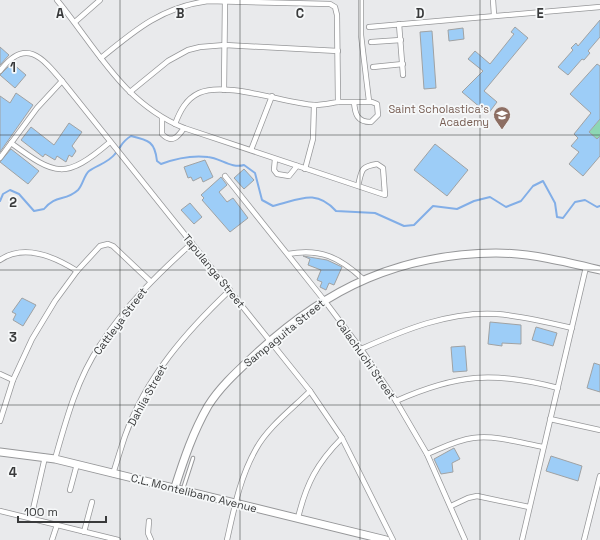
<svg xmlns="http://www.w3.org/2000/svg" width="600" height="540" font-family="'Space Grotesk',sans-serif">
<rect width="100%" height="100%" fill="#e9eaec"/>
<path fill="#8dd7b4" d="M600,119V136L597,139L589,132Z"/>
<g fill="none" stroke-linecap="round" stroke-linejoin="round">
<path stroke="#82aee7" stroke-width="2" d="M0,201L3,194L10,190L19,194L34,211L44,209C56,194 65,202 78,190C83,185 84,175 89,171C97,165 108,163 115,154C122,146 121,142 131,136C149,140 155,142 157,161L161,164C177,158 191,155 208,157C220,158 232,169 244,165L255,173L262,200L273,206C299,200 315,188 336,211L375,213L404,226L414,225L433,206L457,209L474,201L490,197L506,207L521,201L533,186L543,181L555,203L557,217L563,218L575,202L585,200L597,207L600,206"/>
</g>
<g fill="#9dcdf7" stroke="#a0a2a3">
<path d="M600,20V37L588,51L590,53L584,60L582,59L568,75L558,67L573,50L571,48L576,43L578,46Z"/>
<path d="M515,27L528,38L484,91L497,102L488,114L462,92L483,71L468,59L475,51L490,64L514,34L511,32Z"/>
<path d="M463,28L464,39L449,41L448,30Z"/>
<path d="M432,31L436,88L424,89L420,32Z"/>
<path d="M0,47L9,55L0,65Z"/>
<path d="M12,63L26,75L15,88L0,75Z"/>
<path d="M597,64L600,66V119L589,132L597,139L600,136V156L583,176L569,164L579,152L571,146L578,138L574,134L591,113L570,94Z"/>
<path d="M16,93L33,105L0,152V96L10,103Z"/>
<path d="M69,123L82,132L72,146L76,151L72,157L69,155L66,162L57,156L55,160L45,154L43,157L21,140L31,127L54,145Z"/>
<path d="M435,144L468,170L447,196L414,170Z"/>
<path d="M11,149L39,171L28,184L0,162Z"/>
<path d="M205,160L213,177L203,182L201,177L193,181L191,177L188,178L184,167Z"/>
<path d="M244,169L254,180L244,189L234,178Z"/>
<path d="M221,177L227,185L219,192L227,202L233,198L248,218L230,232L202,200L204,198L201,195Z"/>
<path d="M190,203L202,217L194,224L181,210Z"/>
<path d="M303,256L327,260L342,267L334,285L329,283L326,290L320,287L322,282L317,280L321,270L308,265L310,259Z"/>
<path d="M22,298L36,305L23,326L13,320L16,314L12,312Z"/>
<path d="M490,322L521,325V344L502,343V346L488,344Z"/>
<path d="M536,327L557,333L553,346L532,340Z"/>
<path d="M465,346L467,371L453,372L451,347Z"/>
<path d="M594,363L600,365V392L587,388Z"/>
<path d="M454,448L460,459L452,463L453,472L441,474L434,459Z"/>
<path d="M551,456L582,466L578,481L546,471Z"/>
</g>
<g fill="none" stroke-linecap="round" stroke-linejoin="round">
<g stroke="#969799" stroke-width="4.5">
<path id="lane" d="M183,489L193,458"/>
</g>
<g stroke="#969799" stroke-width="6">
<g id="street">
<path d="M57,0C97,49 123,103 184,128L385,195L383,168L377,164C360,167 362,170 358,186"/>
<path d="M361,0V35L369,101"/>
<path d="M493,0L494,15"/>
<path d="M75,22L100,0"/>
<path d="M399,24L403,75"/>
<path d="M369,27L600,7"/>
<path d="M371,42L401,40"/>
<path d="M101,58C135,30 162,7 208,1L330,4L335,7L337,15L338,102C331,103 322,105 314,105C285,103 225,81 199,93C186,99 180,111 175,124"/>
<path d="M373,67L403,64"/>
<path d="M0,71C25,37 42,57 62,81L310,391L342,438L393,540"/>
<path d="M224,90L225,0"/>
<path d="M130,92L168,61L188,50L200,47L225,45L338,51"/>
<path d="M338,102H372L377,104L378,115L371,122C357,122 355,114 354,102"/>
<path d="M162,118V134C172,144 178,137 184,128"/>
<path d="M11,143C56,176 65,180 110,142"/>
<path d="M251,150L272,96"/>
<path d="M0,158L37,108L62,81"/>
<path d="M275,159L274,170L277,174L289,176L297,166"/>
<path d="M305,169L313,139L314,105"/>
<path d="M225,176L324,300L361,349L396,401L427,454L465,540"/>
<path d="M288,254C320,248 339,257 363,279"/>
<path d="M0,260C25,243 55,257 77,271"/>
<path d="M361,349C404,330 449,311 497,314C522,316 547,322 572,328"/>
<path d="M0,374L13,380"/>
<path d="M396,401C457,374 493,371 558,388"/>
<path d="M550,419L600,430"/>
<path d="M0,421L13,380L32,339L55,301L77,271L100,246L108,244L113,246L150,281"/>
<path d="M427,454C442,448 457,440 473,438C496,435 521,443 543,447"/>
<path d="M55,459C66,420 77,379 100,345C125,306 158,274 192,243"/>
<path d="M113,474C117,461 121,448 125,436C146,377 186,332 230,290"/>
<path d="M70,490L77,464"/>
<path d="M451,506L468,498L477,496L529,507"/>
<path d="M0,511L118,540"/>
<path d="M31,518L45,457"/>
<path d="M298,518C306,484 317,463 342,438"/>
<path d="M149,521L148,533L151,540"/>
<path d="M84,532L92,502"/>
<path d="M52,540L57,525"/>
<path d="M227,540C234,509 240,477 256,449C268,427 292,409 310,391"/>
<path d="M522,540L586,267"/>
<path d="M584,540L600,476"/>
</g>
</g>
<g stroke="#969799" stroke-width="9">
<g id="secondary">
<path d="M0,452L55,459L386,540"/>
<path d="M175,487C184,459 193,432 208,406C221,385 241,368 259,351C329,287 400,254 496,253C530,253 567,262 600,270"/>
</g>
</g>
<use href="#lane" stroke="#fff" stroke-width="2.5"/>
<use href="#street" stroke="#fff" stroke-width="4.5"/>
<use href="#secondary" stroke="#fff" stroke-width="7"/>
</g>
<path fill="none" stroke="#393a3b" stroke-width="1" stroke-opacity="0.55" d="M120,0V540M240,0V540M360,0V540M480,0V540M0,135H600M0,270H600M0,405H600"/>
<defs>
<g id="school-pin" transform="scale(0.9)"><path d="M0 17L-7.5 6A9.5 9.5 0 1 1 7.5 6Z" fill="#8d6e63" stroke="#f6f8f9"/><path d="M0-5L7-2L0 1L-7-2ZM-4 1L0 2.5L4 1V4Q0 6-4 4Z" fill="#fff"/></g>
</defs>
<g fill-rule="evenodd">
<use href="#school-pin" x="502" y="115"/>
</g>
<g text-anchor="middle" stroke-width="3.5" stroke-linejoin="round" paint-order="stroke">
<g font-size="11" fill="#785e54" stroke="#f6f8f9" text-anchor="end">
<text x="489" y="113">Saint Scholastica's<tspan x="489" dy="13">Academy</tspan></text>
</g>
<g font-size="11" fill="#393a3b" stroke="#f6f8f9">
<text transform="translate(214 271) rotate(51)" y="4">Tapulanga Street</text>
<text transform="translate(120 321) rotate(-53)" y="4">Cattleya Street</text>
<text transform="translate(284 333) rotate(-39)" y="4">Sampaguita Street</text>
<text transform="translate(366 359) rotate(55)" y="4">Calachuchi Street</text>
<text transform="translate(147 395) rotate(-61)" y="4">Dahlia Street</text>
<text transform="translate(194 493) rotate(14)" y="4">C.L. Montelibano Avenue</text>
</g>
</g>
<g font-size="13" text-anchor="middle" font-weight="bold" fill="#393a3b" stroke="#f6f8f9" stroke-width="3.5" stroke-linejoin="round" paint-order="stroke">
<text x="60" y="18">A</text>
<text x="180" y="18">B</text>
<text x="300" y="18">C</text>
<text x="420" y="18">D</text>
<text x="540" y="18">E</text>
<text x="13" y="72">1</text>
<text x="13" y="207">2</text>
<text x="13" y="342">3</text>
<text x="13" y="477">4</text>
</g>
<path d="M18 516v6h88v-6" fill="none" stroke="#393a3b" stroke-width="2"/>
<text x="24" y="516" font-size="12" fill="#393a3b" stroke="#f6f8f9" stroke-width="3" paint-order="stroke">100 m</text>
</svg>
